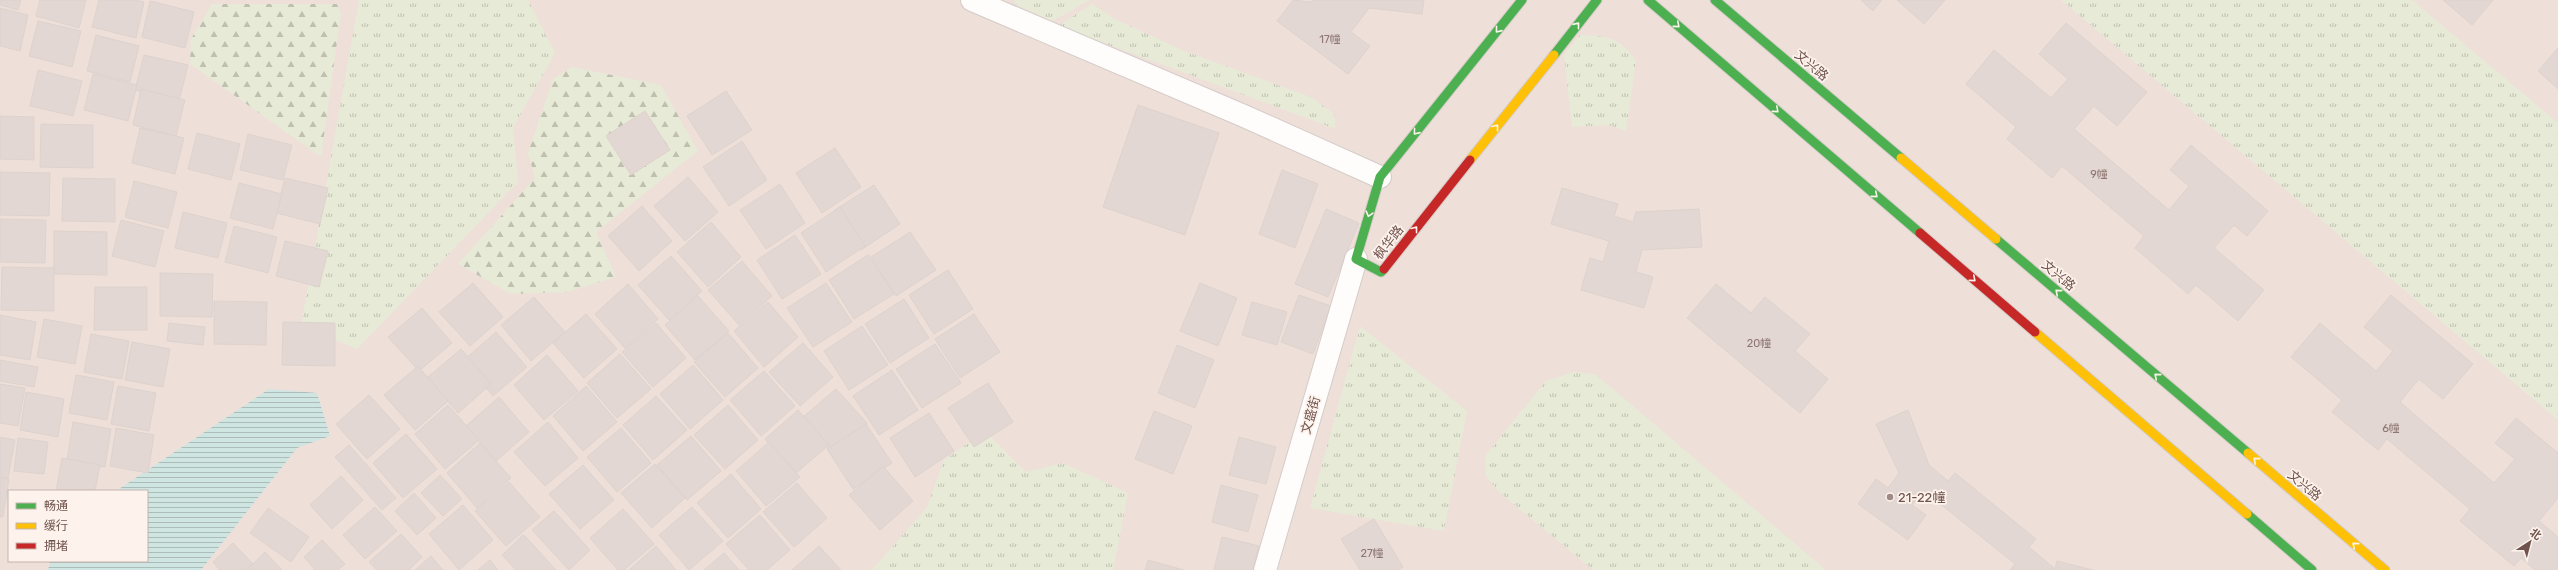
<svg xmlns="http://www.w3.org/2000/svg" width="2558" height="570" font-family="Rubik,'Noto Sans SC',sans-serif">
<defs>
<pattern id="grass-tufts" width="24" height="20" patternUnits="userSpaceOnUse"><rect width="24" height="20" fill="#e6ead6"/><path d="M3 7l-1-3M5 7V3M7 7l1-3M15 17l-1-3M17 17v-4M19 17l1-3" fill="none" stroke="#bfc0b0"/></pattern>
<pattern id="forest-firs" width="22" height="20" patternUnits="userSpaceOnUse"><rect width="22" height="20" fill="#e6ead6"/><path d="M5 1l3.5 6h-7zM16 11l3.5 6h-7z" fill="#bfc0b0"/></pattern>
<pattern id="water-rules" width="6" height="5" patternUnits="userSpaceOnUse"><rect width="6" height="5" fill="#cee5e2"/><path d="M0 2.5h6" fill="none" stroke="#acbcb9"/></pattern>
</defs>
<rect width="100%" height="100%" fill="#f6efea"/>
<path fill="#eee0d9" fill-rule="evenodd" d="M0,0H2558V570H0ZM9,491H147V561H9Z"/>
<g fill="url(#grass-tufts)">
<path d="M359,0H528L555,53L513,128L518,182L357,349L301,326Z"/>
<path d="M1014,0H1090L1052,21L1015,4Z"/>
<path d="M2061,0H2412L2558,123V420Z"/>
<path d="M1092,4L1115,19L1184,51L1311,97L1334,114L1336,129L1058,26Z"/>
<path d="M1580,35C1607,36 1620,37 1636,61L1626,131L1609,125L1572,127L1564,55Z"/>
<path d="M1360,326L1467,411L1444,531L1310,508Z"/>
<path d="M1574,372L1595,374L1826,570H1593L1499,492L1486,476L1485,456L1546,381Z"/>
<path d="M985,431L1026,472L1063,463L1128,493L1113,570H872L927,507L944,460Z"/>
</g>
<g fill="url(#forest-firs)">
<path d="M212,4H337L341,13L321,157L190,64L191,39Z"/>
<path d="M572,67L661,85L698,151L596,232L616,277L567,292L511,294L458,264L535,178L528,153L553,79Z"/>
</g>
<path fill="url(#water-rules)" d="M269,389L317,393L330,436L297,448L201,570H48L50,561H147V491H116Z"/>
<g fill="#e2d7d3" stroke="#ded2cd">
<path d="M0,0H21L18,10L0,5Z"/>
<path d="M40,0H86L79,28L36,16Z"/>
<path d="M99,0H135L144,2L136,38L92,27Z"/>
<path d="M1293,0L1311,2L1313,0H1424L1422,14L1369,8L1351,32L1370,46L1348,74L1277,21Z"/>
<path d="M1861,0H1882L1873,11Z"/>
<path d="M1897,0H1945L1924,24Z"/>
<path d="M2443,0H2493L2472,25Z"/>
<path d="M150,1L194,12L185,48L142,37Z"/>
<path d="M0,8L28,15L20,51L0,46Z"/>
<path d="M38,21L81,31L72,67L29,56Z"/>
<path d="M2066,23L2147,92L2117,126L2094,106L2074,129L2169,210L2189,186L2170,170L2191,145L2268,211L2247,236L2234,225L2214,248L2264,290L2238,321L2196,285L2188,294L2135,248L2144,236L2062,166L2052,178L2007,139L2016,127L1966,84L1994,50L2051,98L2068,79L2039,54Z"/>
<path d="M96,35L139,46L130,82L87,71Z"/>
<path d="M2558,48V89L2538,71Z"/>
<path d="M144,55L188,65L179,101L135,90Z"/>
<path d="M38,70L82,81L73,116L30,106Z"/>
<path d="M93,74L137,85L128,121L84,110Z"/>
<path d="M141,89L185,100L176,136L133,125Z"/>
<path d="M726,91L752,130L712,155L687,116Z"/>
<path d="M1138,105L1219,133L1185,235L1103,207Z"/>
<path d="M645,111L670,150L631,175L606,136Z"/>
<path d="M0,116L34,117V160L0,159Z"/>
<path d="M41,124L93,125V168L40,167Z"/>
<path d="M140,128L184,138L175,174L132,163Z"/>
<path d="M197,133L240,144L231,180L188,169Z"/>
<path d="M248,134L292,145L283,180L240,170Z"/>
<path d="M742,141L767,180L729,206L703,167Z"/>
<path d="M835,148L861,187L822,213L796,173Z"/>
<path d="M1282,170L1318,184L1295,248L1259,234Z"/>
<path d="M0,172L50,173L49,216L0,215Z"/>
<path d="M688,177L718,212L685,241L654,206Z"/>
<path d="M63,178L115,179V222L62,221Z"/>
<path d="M285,178L328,188L320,224L276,213Z"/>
<path d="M134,181L177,192L168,228L125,217Z"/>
<path d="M239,183L282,194L273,229L230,218Z"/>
<path d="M780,184L805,223L766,249L740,210Z"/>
<path d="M874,185L900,224L861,250L835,210Z"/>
<path d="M1562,188L1618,204L1614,216L1633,222L1636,212L1699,209L1702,247L1642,250L1636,272L1653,277L1644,308L1581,290L1590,258L1603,262L1609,241L1551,224Z"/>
<path d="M642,206L672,241L639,271L608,236Z"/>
<path d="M840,207L865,246L826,272L801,233Z"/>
<path d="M1326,209L1359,223L1328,297L1295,284Z"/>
<path d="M183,212L227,223L218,258L175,248Z"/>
<path d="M0,219L46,220L45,263L0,262Z"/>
<path d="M121,220L164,231L155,267L112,256Z"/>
<path d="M711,222L741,257L708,287L677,252Z"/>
<path d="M234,226L277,237L268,273L225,262Z"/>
<path d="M54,231L107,232V275L54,274Z"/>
<path d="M910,232L936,270L896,296L871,257Z"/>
<path d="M795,235L821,274L782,299L757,260Z"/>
<path d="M285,241L328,251L319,287L276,276Z"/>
<path d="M868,255L894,294L854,319L829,280Z"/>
<path d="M671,256L702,291L669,320L638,285Z"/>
<path d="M742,261L772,296L739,325L708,290Z"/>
<path d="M2,267L54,268V311L1,310Z"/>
<path d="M948,270L973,309L934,334L909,295Z"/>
<path d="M160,273L213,274L212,317L160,316Z"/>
<path d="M473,283L503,317L470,346L439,312Z"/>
<path d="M826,283L852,322L813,347L787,308Z"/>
<path d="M1200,283L1237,298L1218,346L1180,331Z"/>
<path d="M628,284L658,319L625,348L595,314Z"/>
<path d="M1716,284L1751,313L1765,297L1810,334L1795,351L1828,379L1800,413L1687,318Z"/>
<path d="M95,287H147V330H94Z"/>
<path d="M1299,295L1331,306L1313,354L1281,342Z"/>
<path d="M2391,295L2473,364L2443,399L2419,379L2400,402L2494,483L2515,459L2495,443L2516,418L2558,453V498L2539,521L2558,537V570H2535L2521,558L2514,566L2460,521L2470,509L2387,439L2378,450L2332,412L2342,400L2291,357L2320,323L2376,371L2393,351L2364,327Z"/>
<path d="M698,296L729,331L695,360L665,325Z"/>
<path d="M534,297L565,332L531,361L501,325Z"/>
<path d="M904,299L929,338L890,363L865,324Z"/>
<path d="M214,301L267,302L266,345L214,344Z"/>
<path d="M768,302L798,337L764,367L734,331Z"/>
<path d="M1252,302L1287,312L1277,345L1242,335Z"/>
<path d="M422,308L452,343L419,371L388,337Z"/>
<path d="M586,314L617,349L584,378L553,343Z"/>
<path d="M974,314L1000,352L960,378L935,339Z"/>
<path d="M0,315L36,322L30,360L0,355Z"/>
<path d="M44,319L82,326L75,364L37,357Z"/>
<path d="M283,322L335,323V366L282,365Z"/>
<path d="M169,323L205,327L203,345L167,341Z"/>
<path d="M656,323L686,358L653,387L622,352Z"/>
<path d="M862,326L888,365L849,390L824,351Z"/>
<path d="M496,332L527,367L493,396L463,361Z"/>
<path d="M728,333L758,368L725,397L694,362Z"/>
<path d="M91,334L129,341L122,379L84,372Z"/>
<path d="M132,342L170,349L163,387L125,380Z"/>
<path d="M803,343L833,377L800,406L769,372Z"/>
<path d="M935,344L961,383L922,408L896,369Z"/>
<path d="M1177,345L1214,360L1195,408L1158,393Z"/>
<path d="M461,349L491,384L458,413L427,378Z"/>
<path d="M620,354L651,389L617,418L587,383Z"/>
<path d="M547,355L578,391L544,420L514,385Z"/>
<path d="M0,360L38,367L34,387L0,381Z"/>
<path d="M693,365L723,400L690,429L660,394Z"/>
<path d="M418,366L448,401L415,430L384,395Z"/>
<path d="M892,370L918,410L879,435L853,396Z"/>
<path d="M764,371L795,406L761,436L730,400Z"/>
<path d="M76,375L114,382L107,420L69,413Z"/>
<path d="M988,383L1013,422L974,447L948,408Z"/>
<path d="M0,384L25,388L18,426L0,423Z"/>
<path d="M118,386L156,393L149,431L111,424Z"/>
<path d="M586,386L617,422L583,451L553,416Z"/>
<path d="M836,389L867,423L833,453L803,417Z"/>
<path d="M26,392L64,399L58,437L20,430Z"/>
<path d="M369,395L400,429L367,459L336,424Z"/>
<path d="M656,396L687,430L653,460L623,425Z"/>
<path d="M499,397L529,432L496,461L466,426Z"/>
<path d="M448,405L479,440L445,469L415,434Z"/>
<path d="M728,405L758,440L725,469L694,435Z"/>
<path d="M798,410L829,445L795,474L765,439Z"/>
<path d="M1908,410L1929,465L1948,481L1955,473L2036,539L2029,547L2055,569L2057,561L2093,570H2010L2015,564L1923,490L1912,505L1926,515L1908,540L1858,504L1876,479L1888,488L1899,473L1876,424Z"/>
<path d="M1154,411L1192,426L1173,474L1135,459Z"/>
<path d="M929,413L954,451L915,477L890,438Z"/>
<path d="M73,422L111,429L105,467L67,460Z"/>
<path d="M548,422L578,458L545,486L514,452Z"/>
<path d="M866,424L892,463L853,489L827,449Z"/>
<path d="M116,428L154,435L148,473L110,466Z"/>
<path d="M621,428L651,463L617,492L587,457Z"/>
<path d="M406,434L437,469L403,498L373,463Z"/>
<path d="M691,436L721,471L687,500L657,465Z"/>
<path d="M0,437L15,440L8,478L0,477Z"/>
<path d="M1239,437L1276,447L1266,484L1229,475Z"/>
<path d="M18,438L48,442L44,474L14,471Z"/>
<path d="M769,442L800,477L766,506L736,471Z"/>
<path d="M480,443L511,478L477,508L447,473Z"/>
<path d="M349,445L396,498L382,510L335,457Z"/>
<path d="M62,458L100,465L95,491H56Z"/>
<path d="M655,464L685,498L652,528L621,493Z"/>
<path d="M583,465L614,500L580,529L549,494Z"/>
<path d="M883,466L913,501L880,530L849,495Z"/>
<path d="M731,474L761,509L728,538L697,503Z"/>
<path d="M440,475L462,499L443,516L421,493Z"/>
<path d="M341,476L363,500L332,529L310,505Z"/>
<path d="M0,478L9,479L3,517H0Z"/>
<path d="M509,482L540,517L506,546L475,511Z"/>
<path d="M797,483L827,518L794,547L763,512Z"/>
<path d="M1221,485L1258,495L1248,532L1212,522Z"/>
<path d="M414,493L436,518L417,535L395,511Z"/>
<path d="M463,505L493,540L459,570L429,534Z"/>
<path d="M375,507L397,531L365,559L343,535Z"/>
<path d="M692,507L723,541L689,570L659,535Z"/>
<path d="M268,508L309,537L291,562L250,533Z"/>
<path d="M623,509L654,544L624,570H618L590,538Z"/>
<path d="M554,511L590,550L569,570L532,530Z"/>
<path d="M760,515L790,550L767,570H749L726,544Z"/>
<path d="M1374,519L1403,567L1398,570H1360L1341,539Z"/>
<path d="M401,534L422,557L409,570H377L369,562Z"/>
<path d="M523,535L526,537L556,570H516L502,555Z"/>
<path d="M1222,537L1259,546L1253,570H1214Z"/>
<path d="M322,540L345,564L338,570H315L304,557Z"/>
<path d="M233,543L253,564L246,570H220L213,562Z"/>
<path d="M656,546L676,570H629Z"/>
<path d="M819,546L841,570H792Z"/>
<path d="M265,552L282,570H247Z"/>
<path d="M724,553L739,570H704Z"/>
<path d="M431,556L443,570H415Z"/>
<path d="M490,560L498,570H478Z"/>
<path d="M1148,560L1184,570H1145Z"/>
</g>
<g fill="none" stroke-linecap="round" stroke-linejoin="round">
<g stroke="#d4cbc8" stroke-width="24">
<g id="street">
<path d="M972,0L1244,116L1380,177"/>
<path d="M1265,570L1356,259"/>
</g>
</g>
<g stroke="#d4cbc7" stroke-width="11">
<g id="fast">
<path d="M1648,0L1920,233"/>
<path d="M1715,0L1901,158"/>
<path d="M1554,55L1597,0"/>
<path d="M1996,239L2248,453"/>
<path d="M1384,269L1381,272L1356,259L1380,177L1522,0"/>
<path d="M2247,514L2312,570"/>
</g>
</g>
<g stroke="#d4cbc7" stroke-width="11">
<g id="slow">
<path d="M1901,158L1996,239"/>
<path d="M1470,160L1554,55"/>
<path d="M2035,332L2247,514"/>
<path d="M2248,453L2385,570"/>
</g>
</g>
<g stroke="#d4cbc7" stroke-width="11">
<g id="jam">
<path d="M1920,233L2035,332"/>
<path d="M1384,269L1470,160"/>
</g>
</g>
<use href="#street" stroke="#fefdfc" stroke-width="22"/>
<use href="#fast" stroke="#4caf50" stroke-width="9"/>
<use href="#slow" stroke="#ffc107" stroke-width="9"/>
<use href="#jam" stroke="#c62828" stroke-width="9"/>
</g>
<defs><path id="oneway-chevron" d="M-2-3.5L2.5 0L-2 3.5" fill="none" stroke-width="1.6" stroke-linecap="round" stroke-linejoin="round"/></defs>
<g stroke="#fdf3ec">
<use href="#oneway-chevron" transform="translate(1577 25) rotate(-51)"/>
<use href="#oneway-chevron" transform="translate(1677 25) rotate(41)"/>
<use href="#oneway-chevron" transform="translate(1498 30) rotate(129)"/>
<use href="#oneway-chevron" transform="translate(1776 110) rotate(41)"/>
<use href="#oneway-chevron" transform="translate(1496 127) rotate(-52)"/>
<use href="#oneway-chevron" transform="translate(1416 132) rotate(129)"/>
<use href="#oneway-chevron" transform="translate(1875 195) rotate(41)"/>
<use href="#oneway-chevron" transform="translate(1369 214) rotate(106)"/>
<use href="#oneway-chevron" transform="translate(1415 229) rotate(-52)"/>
<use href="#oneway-chevron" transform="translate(1973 279) rotate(41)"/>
<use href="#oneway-chevron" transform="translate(2058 292) rotate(-140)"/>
<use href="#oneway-chevron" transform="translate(2157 376) rotate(-140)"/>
<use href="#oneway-chevron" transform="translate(2256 460) rotate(-140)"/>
<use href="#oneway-chevron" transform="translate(2355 545) rotate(-140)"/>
</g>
<circle fill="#9f8a85" stroke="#fdf3ec" stroke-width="1.5" cx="1890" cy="497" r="4"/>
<g text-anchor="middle" stroke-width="3.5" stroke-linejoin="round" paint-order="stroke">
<g font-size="11" fill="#8e7671">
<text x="1330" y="43">17幢</text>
<text x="2099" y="178">9幢</text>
<text x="1759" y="347">20幢</text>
<text x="2391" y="432">6幢</text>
<text x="1372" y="557">27幢</text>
</g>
<g font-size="13" fill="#70534e" stroke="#fdf3ec">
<text transform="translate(1812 65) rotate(40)" y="5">文兴路</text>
<text transform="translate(1388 242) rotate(-52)" y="5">枫华路</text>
<text transform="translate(2059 275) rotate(40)" y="5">文兴路</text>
<text transform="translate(1310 415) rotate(-74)" y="5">文盛街</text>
<text transform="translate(2305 485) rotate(40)" y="5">文兴路</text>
</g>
<g font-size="13" fill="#70534e" stroke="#fdf3ec" text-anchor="start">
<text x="1898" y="502">21-22幢</text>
</g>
</g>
<rect x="8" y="490" width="140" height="72" fill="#fdf3ec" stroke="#c5b3ad"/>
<rect x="16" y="503" width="20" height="6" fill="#4caf50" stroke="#c5b3ad"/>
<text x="44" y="510" font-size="12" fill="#70534e">畅通</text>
<rect x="16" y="523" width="20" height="6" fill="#ffc107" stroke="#c5b3ad"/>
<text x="44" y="530" font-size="12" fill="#70534e">缓行</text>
<rect x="16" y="543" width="20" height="6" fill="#c62828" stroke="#c5b3ad"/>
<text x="44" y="550" font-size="12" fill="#70534e">拥堵</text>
<g transform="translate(2530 542) rotate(36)" stroke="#fdf3ec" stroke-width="3" paint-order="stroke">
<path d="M0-3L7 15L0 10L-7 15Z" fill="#70534e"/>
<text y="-6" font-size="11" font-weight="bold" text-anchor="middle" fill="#70534e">北</text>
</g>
</svg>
